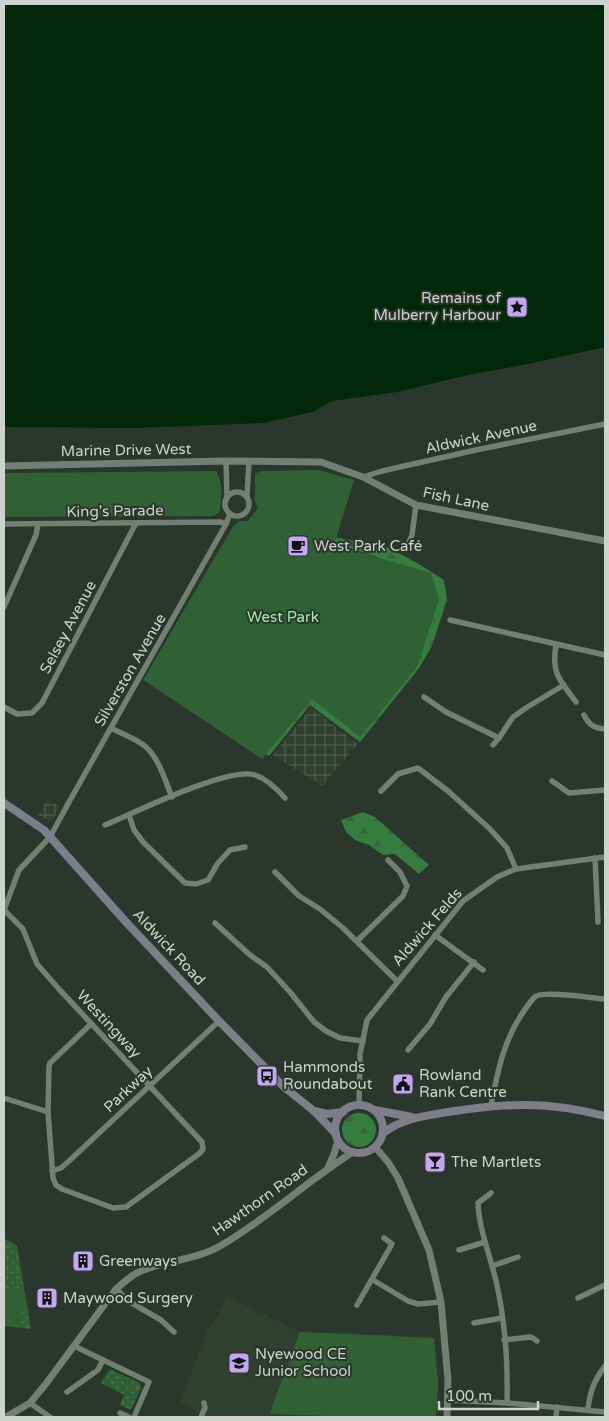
<svg xmlns="http://www.w3.org/2000/svg" width="609" height="1421" font-family="'Varela Round',sans-serif">
<defs>
<pattern id="industrial-grid" width="8" height="8" patternUnits="userSpaceOnUse" patternTransform="scale(1.25)"><rect width="8" height="8" fill="#304030"/><path d="M0 4h8M4 0v8" fill="none" stroke="#4d5b4d"/></pattern>
<pattern id="grass-dots" width="8" height="8" patternUnits="userSpaceOnUse" patternTransform="scale(1.25)"><rect width="8" height="8" fill="#2f6134"/><path d="M2 2h.1M6 6h.1" fill="none" stroke="#4c7750" stroke-width="1.8" stroke-linecap="round"/></pattern>
<pattern id="forest-firs" width="22" height="20" patternUnits="userSpaceOnUse" patternTransform="scale(1.25)"><rect width="22" height="20" fill="#357d3e"/><path d="M5 1l3.5 6h-7zM16 11l3.5 6h-7z" fill="#38643e"/></pattern>
</defs>
<rect width="100%" height="100%" fill="#2b362c"/>
<path fill="#304030" d="M227,1297L299,1331L435,1337L438,1382L437,1417H325L270,1415L269,1417H199L201,1413L180,1401L208,1329L218,1315Z"/>
<g fill="url(#industrial-grid)">
<path d="M311,708L358,744L322,786L273,755Z"/>
<path d="M48,799L60,807L53,819L49,821L38,815Z"/>
</g>
<g fill="url(#grass-dots)">
<path d="M4,1238L17,1246L31,1329L4,1326Z"/>
<path d="M109,1370H112L140,1383L141,1388L131,1410L120,1405L124,1395L101,1383Z"/>
</g>
<g fill="url(#forest-firs)">
<path d="M334,537L389,548L417,563L444,580L447,600L431,648L419,668L360,742L310,705L269,756L246,740L385,560L329,541Z"/>
<path d="M363,812L375,817L429,865L419,874L395,854L383,855L369,845L355,840L346,832L341,820Z"/>
<circle cx="359" cy="1130" r="17"/>
</g>
<g fill="#2f6134">
<path d="M319,470L354,480L334,545L431,573L439,599L417,667L360,737L312,699L262,759L143,680L232,528L239,521H248L258,508L255,501V474L260,471Z"/>
<path d="M216,471C223,480 222,502 219,513L213,516L4,517V473Z"/>
<path d="M4,1288L24,1290L21,1325L4,1324Z"/>
<path d="M299,1332L434,1338L438,1383L436,1417H355L270,1414C277,1386 293,1361 299,1332Z"/>
</g>
<path fill="#012808" d="M4,4H605V347L523,365L468,375L397,392L332,401L312,412L263,423L134,428L4,427Z"/>
<g fill="none" stroke-linecap="round" stroke-linejoin="round">
<g stroke="#727f73" stroke-width="5.5">
<path d="M226,461L227,498"/>
<path d="M363,477L382,471L476,450L605,424"/>
<circle cx="237" cy="504" r="12"/>
<path d="M247,496L249,461"/>
<path d="M4,524L221,522L226,524"/>
<path d="M408,544L412,535L416,505"/>
<path d="M4,607L36,535L38,524"/>
<path d="M450,620L605,655"/>
<path d="M556,645C551,674 560,680 576,702"/>
<path d="M424,697L446,712L499,738L513,717L529,706L564,685"/>
<path d="M4,707L17,714L32,713L42,703L136,523"/>
<path d="M584,715C589,725 594,728 605,729"/>
<path d="M111,728C122,734 137,739 146,747C160,760 165,781 172,797"/>
<path d="M493,745L499,738"/>
<path d="M552,781L569,793L605,790"/>
<path d="M381,791L398,774L418,768L448,791L490,829L507,848L516,869"/>
<path d="M129,815L134,830L143,842L185,883L196,884L208,880L218,863L230,850L245,847"/>
<path d="M105,825C134,813 229,766 255,775C267,779 277,789 285,798"/>
<path d="M595,858L598,922"/>
<path d="M275,872L299,896L320,909L343,928L397,981"/>
<path d="M4,910L23,929L37,964L58,988L202,1142L203,1149L200,1153L126,1207L113,1208L62,1189L56,1185L53,1178L48,1112L49,1066L50,1063L91,1024"/>
<path d="M4,910L19,870L50,837L69,802L226,524L230,514"/>
<path d="M215,923L250,955L267,967L290,992L314,1022L326,1031L340,1038L363,1041"/>
<path d="M435,935L483,970"/>
<path d="M357,941L403,896L407,886L400,872L388,860"/>
<path d="M408,1050L430,1024L446,997L474,962"/>
<path d="M4,1098L48,1112"/>
<path d="M359,1105L360,1054L367,1020L463,901L497,877L516,869L605,857"/>
<path d="M491,1105C498,1070 504,1038 526,1008C529,1004 532,999 536,996C547,991 592,998 605,999"/>
<path d="M52,1171L61,1168L69,1161L219,1021"/>
<path d="M491,1193L478,1203C479,1229 490,1255 496,1281C505,1320 508,1363 507,1403"/>
<path d="M459,1250L485,1242"/>
<path d="M492,1266L518,1257"/>
<path d="M373,1280L408,1301L418,1304L441,1302"/>
<path d="M116,1289L130,1302L161,1320L174,1332"/>
<path d="M578,1298L605,1285"/>
<path d="M357,1305L392,1244L384,1238"/>
<path d="M474,1323L502,1318"/>
<path d="M504,1340L531,1337L537,1341"/>
<path d="M74,1346L149,1382L134,1417"/>
<path d="M67,1392L98,1370L103,1360"/>
<path d="M448,1400L507,1403L605,1412"/>
<path d="M30,1403L50,1417"/>
<path d="M588,1409C590,1391 594,1381 605,1366"/>
<path d="M120,1413L129,1417"/>
<path d="M201,1417L205,1408L204,1403"/>
<path d="M556,1417L557,1407"/>
</g>
<g stroke="#727f73" stroke-width="7">
<path d="M4,466L226,461L321,462L363,477L416,505L605,541"/>
<path d="M375,1147L388,1162L398,1178L429,1250L441,1302L448,1380L447,1417"/>
<path d="M328,1168L334,1154L338,1140"/>
<path d="M6,1417L30,1403L45,1385L116,1289C122,1284 129,1277 137,1273C163,1260 194,1261 220,1246C267,1219 307,1181 353,1152"/>
</g>
<g stroke="#7d7e8a" stroke-width="8">
<path d="M4,803L44,830L126,922L219,1021L284,1087L314,1111L336,1134"/>
<circle cx="359" cy="1129" r="24"/>
<path d="M375,1110L412,1117"/>
<path d="M314,1111L328,1114L343,1112"/>
<path d="M383,1133C403,1118 424,1116 448,1112C506,1103 548,1101 605,1116"/>
</g>
</g>
<defs>
<g id="sight-square" transform="scale(1.125)"><rect x="-9" y="-9" width="18" height="18" rx="4" fill="#c4a7f1" stroke="#2b362c"/><path d="M0-6L1.8-2.2L6-1.7L2.9 1.2L3.7 5.4L0 3.3L-3.7 5.4L-2.9 1.2L-6-1.7L-1.8-2.2Z" fill="#111"/></g>
<g id="cafe-square" transform="scale(1.125)"><rect x="-9" y="-9" width="18" height="18" rx="4" fill="#c4a7f1" stroke="#2b362c"/><path d="M-5.5-4.5H6V0H3Q3 3.5 0 3.5H-2.5Q-5.5 3.5-5.5 0ZM3-3.2v2h1.7v-2ZM-6 4.5H4V6H-6Z" fill="#111"/></g>
<g id="bus-square" transform="scale(1.125)"><rect x="-9" y="-9" width="18" height="18" rx="4" fill="#c4a7f1" stroke="#2b362c"/><path d="M-5-6H5V4H4V6H2V4H-2V6H-4V4H-5ZM-3.5-4V0h7V-4ZM-3.5 1.2v1.5H-2V1.2ZM2 1.2v1.5H3.5V1.2Z" fill="#111"/></g>
<g id="civic-square" transform="scale(1.125)"><rect x="-9" y="-9" width="18" height="18" rx="4" fill="#c4a7f1" stroke="#2b362c"/><path d="M-.6-6.5H3V-4.5H.6V-3L4-1V1h2V6H-6V1h2V-1L-.6-3ZM-1.2 2.5V6h2.4V2.5Z" fill="#111"/></g>
<g id="bar-square" transform="scale(1.125)"><rect x="-9" y="-9" width="18" height="18" rx="4" fill="#c4a7f1" stroke="#2b362c"/><path d="M-6-5H6L.8 .8V4.5H3.5V6h-7V4.5H-.8V.8Z" fill="#111"/></g>
<g id="building-square" transform="scale(1.125)"><rect x="-9" y="-9" width="18" height="18" rx="4" fill="#c4a7f1" stroke="#2b362c"/><path d="M-4-6H4V6H1V3H-1V6H-4ZM-2.5-4.3h1.7v1.8h-1.7ZM.8-4.3h1.7v1.8H.8ZM-2.5-1h1.7V.8h-1.7ZM.8-1h1.7V.8H.8Z" fill="#111"/></g>
<g id="school-square" transform="scale(1.125)"><rect x="-9" y="-9" width="18" height="18" rx="4" fill="#c4a7f1" stroke="#2b362c"/><path d="M0-5L7-2L0 1L-7-2ZM-4 1L0 2.5L4 1V4Q0 6-4 4Z" fill="#111"/></g>
</defs>
<g fill-rule="evenodd">
<use href="#sight-square" x="517" y="307"/>
<use href="#cafe-square" x="298" y="546"/>
<use href="#bus-square" x="267" y="1076"/>
<use href="#civic-square" x="403" y="1084"/>
<use href="#bar-square" x="435" y="1162"/>
<use href="#building-square" x="83" y="1261"/>
<use href="#building-square" x="47" y="1298"/>
<use href="#school-square" x="239" y="1363"/>
</g>
<g text-anchor="middle" stroke-width="4" stroke-linejoin="round" paint-order="stroke">
<g font-size="15" fill="#ccd3cc" stroke="#2b362c" text-anchor="start">
<text x="501" y="303" text-anchor="end">Remains of<tspan x="501" dy="17">Mulberry Harbour</tspan></text>
<text x="314" y="551">West Park Café</text>
<text x="283" y="1072">Hammonds<tspan x="283" dy="17">Roundabout</tspan></text>
<text x="419" y="1080">Rowland<tspan x="419" dy="17">Rank Centre</tspan></text>
<text x="451" y="1167">The Martlets</text>
<text x="99" y="1266">Greenways</text>
<text x="63" y="1303">Maywood Surgery</text>
<text x="255" y="1359">Nyewood CE<tspan x="255" dy="17">Junior School</tspan></text>
</g>
<g font-size="15" fill="#ccd3cc" stroke="#2b362c">
<text transform="translate(481 437) rotate(-12)" y="5">Aldwick Avenue</text>
<text transform="translate(126 450) rotate(-1)" y="5">Marine Drive West</text>
<text transform="translate(456 499) rotate(12)" y="5">Fish Lane</text>
<text transform="translate(115 511) rotate(-1)" y="5">King's Parade</text>
<text transform="translate(68 627) rotate(-62)" y="5">Selsey Avenue</text>
<text transform="translate(130 670) rotate(-60)" y="5">Silverston Avenue</text>
<text transform="translate(427 927) rotate(-49)" y="5">Aldwick Felds</text>
<text transform="translate(169 947) rotate(47)" y="5">Aldwick Road</text>
<text transform="translate(109 1024) rotate(47)" y="5">Westingway</text>
<text transform="translate(128 1089) rotate(-43)" y="5">Parkway</text>
<text transform="translate(260 1200) rotate(-35)" y="5">Hawthorn Road</text>
</g>
<g font-size="15" fill="#97f69f" stroke="#2b362c">
<text x="283" y="622">West Park</text>
</g>
</g>
<rect width="609" height="1421" fill="none" stroke="#ccd3cc" stroke-width="10"/>
<path d="M439 1401v8h99v-8" fill="none" stroke="#ccd3cc" stroke-width="2.5"/>
<text x="446" y="1401" font-size="15" fill="#ccd3cc" stroke="#2b362c" stroke-width="4" paint-order="stroke">100 m</text>
</svg>
